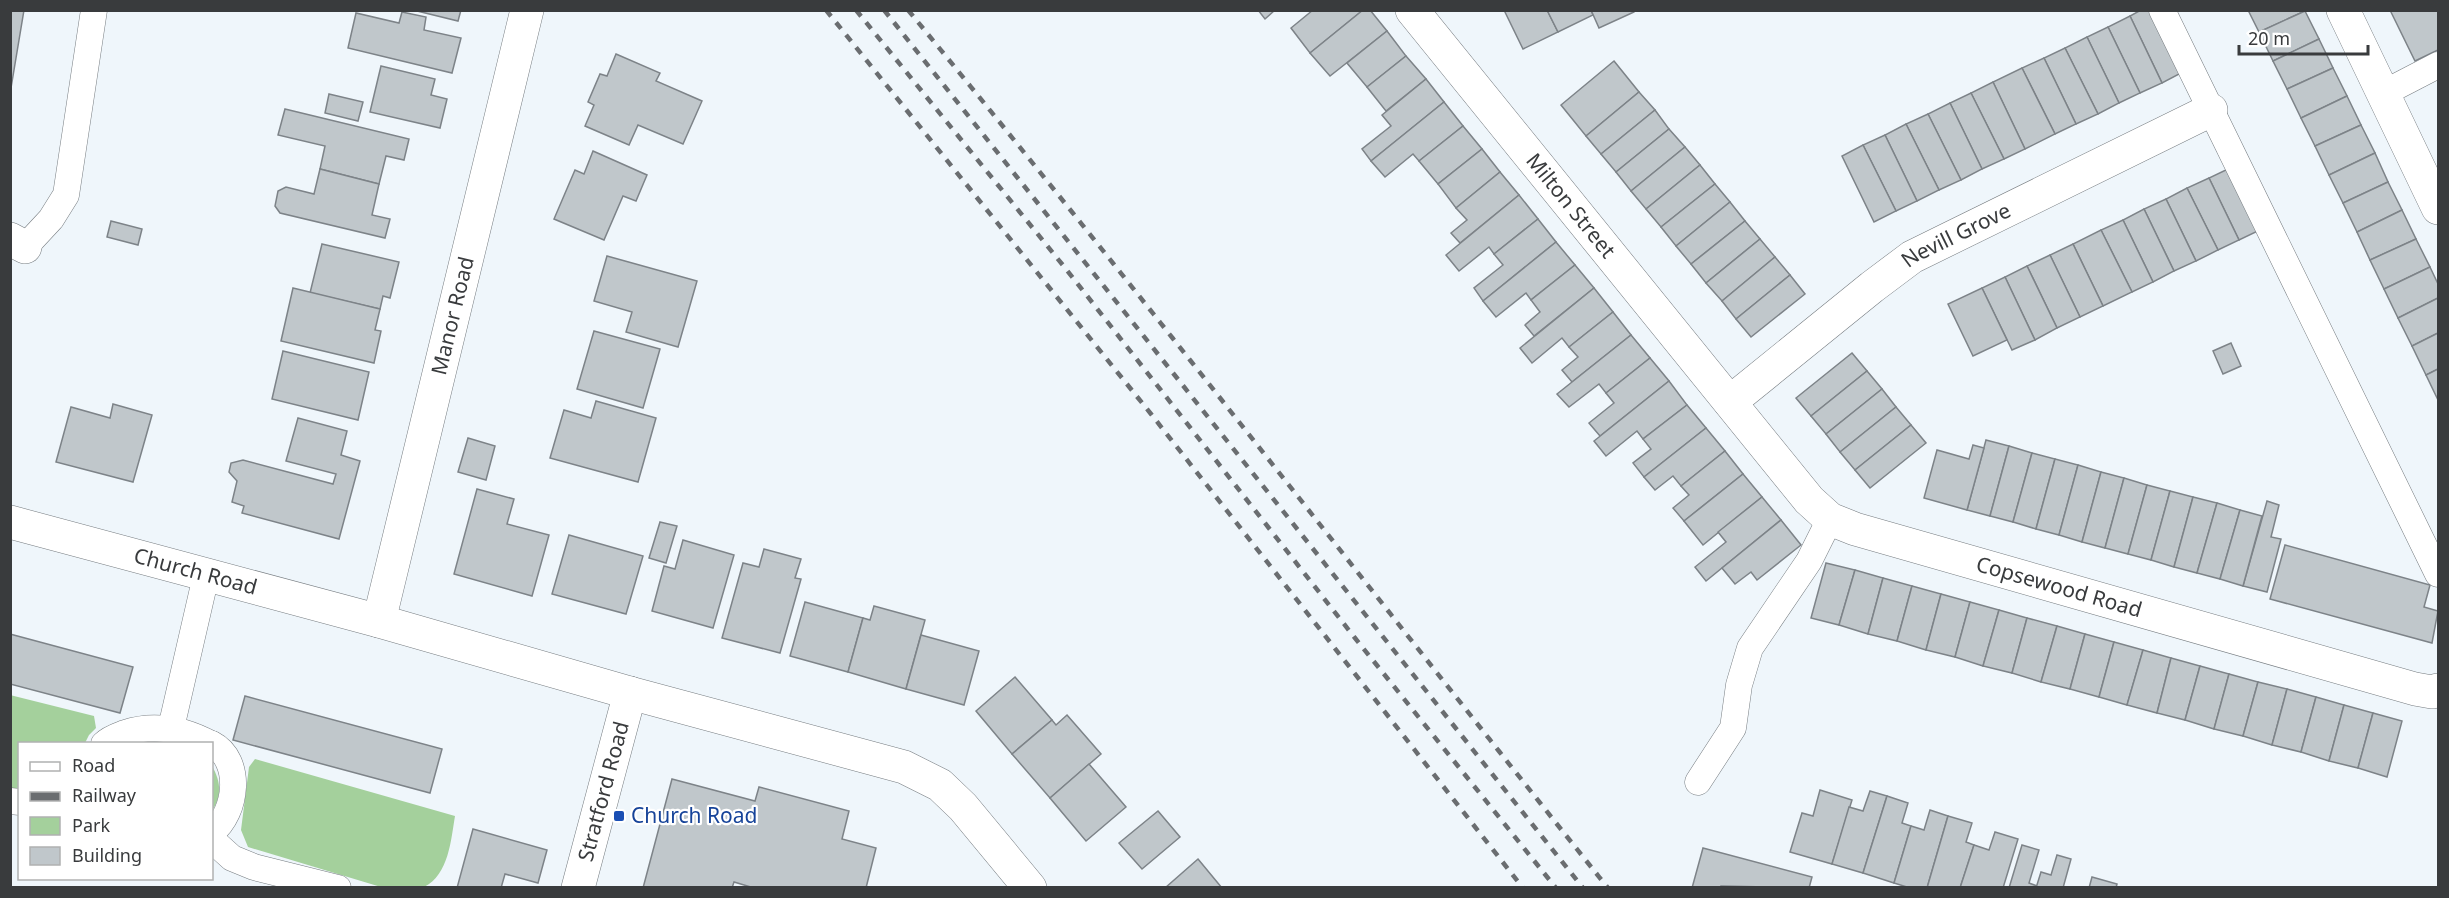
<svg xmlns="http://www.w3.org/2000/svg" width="2449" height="898" font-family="'Noto Sans',sans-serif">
<rect width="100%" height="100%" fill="#eff6fb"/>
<g fill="#a4d09c">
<path d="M10,695L94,716L96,728L89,735L85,743L20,744L19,792L11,790Z"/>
<path d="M255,759L455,816C451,839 449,875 424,887H381L248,847L241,830L249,767Z"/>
<path d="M212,766C221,782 222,795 212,811Z"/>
</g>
<g fill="#c0c7cb" stroke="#7d8388" stroke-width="1.5">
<path d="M10,10H24L10,94Z"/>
<path d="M413,10H461L458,21Z"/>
<path d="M1258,10H1275L1265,19Z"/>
<path d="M1313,10H1363L1310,53L1291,28Z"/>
<path d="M1363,10H1370L1387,31L1330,76L1310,53Z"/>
<path d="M1504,10H1547L1558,32L1523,49Z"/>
<path d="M1547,10H1591L1593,15L1558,32Z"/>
<path d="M1591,10H1634V12L1599,28Z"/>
<path d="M2141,10H2153L2183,72L2162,83L2130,16Z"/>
<path d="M2248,10H2305V11L2259,32Z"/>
<path d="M2390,10H2438V50L2415,61Z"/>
<path d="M2305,11L2319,39L2273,61L2259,32Z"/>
<path d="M402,12L426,17L424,30L461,38L452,73L348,48L356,13L399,23Z"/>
<path d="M2130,16L2162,83L2140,93L2108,27Z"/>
<path d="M2108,27L2140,93L2119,103L2087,37Z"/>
<path d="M1387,31L1406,56L1367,87L1347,63Z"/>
<path d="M2087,37L2119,103L2098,114L2065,48Z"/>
<path d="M2319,39L2333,68L2287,89L2273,61Z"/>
<path d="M2065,48L2098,114L2076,124L2044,58Z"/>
<path d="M616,54L660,73L656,81L702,101L683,144L638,125L629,145L585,126L594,105L588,102L600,74L607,76Z"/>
<path d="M1406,56L1426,79L1386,111L1367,87Z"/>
<path d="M2044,58L2076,124L2055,134L2022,68Z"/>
<path d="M1614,61L1639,92L1586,136L1561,105Z"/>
<path d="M381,66L435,79L431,95L447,99L440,128L370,112Z"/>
<path d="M2022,68L2055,134L2025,149L1993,82Z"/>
<path d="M2333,68L2347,96L2301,118L2287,89Z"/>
<path d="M1426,79L1444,102L1371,161L1362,149L1391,126L1382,115Z"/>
<path d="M1993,82L2025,149L2004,159L1971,93Z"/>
<path d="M1639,92L1655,110L1601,154L1586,136Z"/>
<path d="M1971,93L2004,159L1982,169L1950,103Z"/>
<path d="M329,94L363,102L358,121L325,113Z"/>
<path d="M2347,96L2361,125L2315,146L2301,118Z"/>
<path d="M1444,102L1463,126L1419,161L1413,154L1385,177L1371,161Z"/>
<path d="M1950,103L1982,169L1961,180L1928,114Z"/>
<path d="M285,109L409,139L404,160L386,156L379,184L320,169L325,146L278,135Z"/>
<path d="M1655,110L1669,129L1616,172L1601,154Z"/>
<path d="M1928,114L1961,180L1939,190L1906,124Z"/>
<path d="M1906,124L1939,190L1917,201L1885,135Z"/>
<path d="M2361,125L2375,153L2329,175L2315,146Z"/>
<path d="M1463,126L1482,149L1438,184L1419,161Z"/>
<path d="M1669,129L1685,147L1631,191L1616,172Z"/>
<path d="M1885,135L1917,201L1896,211L1863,145Z"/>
<path d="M1863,145L1896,211L1874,222L1842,156Z"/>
<path d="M1685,147L1700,165L1646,209L1631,191Z"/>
<path d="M1482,149L1500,172L1456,208L1438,184Z"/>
<path d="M593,151L647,175L636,201L623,196L604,240L554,219L575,170L584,174Z"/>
<path d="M2375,153L2388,182L2343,203L2329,175Z"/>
<path d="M1700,165L1715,184L1661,227L1646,209Z"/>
<path d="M2230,168L2260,230L2239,240L2209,178Z"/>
<path d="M320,169L379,184L372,215L390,219L385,238L280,213L275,206L278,191L286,187L314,194Z"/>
<path d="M1500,172L1519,195L1460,243L1451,233L1467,220L1456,208Z"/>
<path d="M2209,178L2239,240L2218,250L2187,188Z"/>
<path d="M2388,182L2402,210L2357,232L2343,203Z"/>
<path d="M1715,184L1730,202L1676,246L1661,227Z"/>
<path d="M2187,188L2218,250L2196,261L2166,199Z"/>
<path d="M1519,195L1538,219L1494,254L1489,247L1459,271L1446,255Z"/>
<path d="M2166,199L2196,261L2174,271L2144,209Z"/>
<path d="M1730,202L1745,221L1691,264L1676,246Z"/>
<path d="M2144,209L2174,271L2153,282L2123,220Z"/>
<path d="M2402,210L2416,239L2370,260L2357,232Z"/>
<path d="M1538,219L1556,242L1483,301L1474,288L1503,265L1494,254Z"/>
<path d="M2123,220L2153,282L2132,292L2101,230Z"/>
<path d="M111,221L142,229L138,245L107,237Z"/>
<path d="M1745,221L1760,239L1706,283L1691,264Z"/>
<path d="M2101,230L2132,292L2103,306L2073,244Z"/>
<path d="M1760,239L1775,257L1722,301L1706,283Z"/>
<path d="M2416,239L2430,267L2384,289L2370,260Z"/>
<path d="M1556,242L1575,265L1531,300L1526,293L1496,317L1483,301Z"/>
<path d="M322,244L399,262L390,298L383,296L380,309L310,293Z"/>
<path d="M2073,244L2103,306L2080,317L2050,255Z"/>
<path d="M2050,255L2080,317L2057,328L2027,266Z"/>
<path d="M607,256L697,281L678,347L626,332L632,312L594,301Z"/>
<path d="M1775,257L1790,275L1736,319L1722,301Z"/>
<path d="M1575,265L1594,288L1534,336L1525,325L1540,312L1531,300Z"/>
<path d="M2027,266L2057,328L2035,340L2005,277Z"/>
<path d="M2430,267L2438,284V298L2398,318L2384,289Z"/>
<path d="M1790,275L1805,294L1751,337L1736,319Z"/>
<path d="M2005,277L2035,340L2012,350L1982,288Z"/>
<path d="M293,288L380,309L375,330L381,331L374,363L281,341Z"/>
<path d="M1594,288L1613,312L1569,347L1562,338L1532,363L1520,348Z"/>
<path d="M1982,288L2007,340L1973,356L1948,304Z"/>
<path d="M2438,298V333L2412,346L2398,318Z"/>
<path d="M1613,312L1631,335L1572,382L1562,370L1578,357L1569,347Z"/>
<path d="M594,331L660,349L643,408L577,389Z"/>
<path d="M2438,333V369L2426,375L2412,346Z"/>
<path d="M1631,335L1650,358L1606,393L1599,384L1569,407L1557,394Z"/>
<path d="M2231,343L2241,366L2223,374L2213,351Z"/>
<path d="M283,351L369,372L358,420L272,399Z"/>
<path d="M1852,353L1867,371L1811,416L1796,398Z"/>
<path d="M1650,358L1669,381L1600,436L1589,423L1614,403L1606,393Z"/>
<path d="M2438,369V400L2426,375Z"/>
<path d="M1867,371L1882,389L1826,434L1811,416Z"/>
<path d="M1669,381L1687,405L1643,439L1637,431L1606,456L1594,441Z"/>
<path d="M1882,389L1896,407L1840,452L1826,434Z"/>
<path d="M596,401L656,418L638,482L550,458L564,410L591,418Z"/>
<path d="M113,404L152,415L133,482L56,462L71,407L110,418Z"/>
<path d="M1687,405L1706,428L1644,477L1633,463L1651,449L1643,439Z"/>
<path d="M1896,407L1911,425L1855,470L1840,452Z"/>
<path d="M298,418L347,431L341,455L360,461L339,539L242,513L244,506L232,502L237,481L229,472L231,463L243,460L333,484L336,474L286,461Z"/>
<path d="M1911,425L1926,443L1870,488L1855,470Z"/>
<path d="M1706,428L1725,451L1681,486L1673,476L1655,490L1644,477Z"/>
<path d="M468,438L495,446L486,480L458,472Z"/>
<path d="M1986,440L2009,446L1990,516L1967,510Z"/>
<path d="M1973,445L1984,448L1967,510L1924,498L1937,450L1969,459Z"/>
<path d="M2009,446L2032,453L2013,522L1990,516Z"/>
<path d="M1725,451L1743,474L1684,521L1673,508L1689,495L1681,486Z"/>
<path d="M2032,453L2055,459L2036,529L2013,522Z"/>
<path d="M2055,459L2078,465L2059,535L2036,529Z"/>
<path d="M2078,465L2101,472L2082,542L2059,535Z"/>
<path d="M2101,472L2124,478L2105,548L2082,542Z"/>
<path d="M1743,474L1762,497L1703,545L1684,521Z"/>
<path d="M2124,478L2147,485L2128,554L2105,548Z"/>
<path d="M2147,485L2170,491L2151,560L2128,554Z"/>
<path d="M477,489L514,499L507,524L549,535L532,596L454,574Z"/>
<path d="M2170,491L2193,497L2174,567L2151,560Z"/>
<path d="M1762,497L1781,520L1706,581L1695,567L1726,542L1718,532Z"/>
<path d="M2193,497L2217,503L2197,573L2174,567Z"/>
<path d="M2267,501L2279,505L2271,537L2281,539L2267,592L2243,586Z"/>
<path d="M2217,503L2240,510L2220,579L2197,573Z"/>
<path d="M2240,510L2262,516L2243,586L2220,579Z"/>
<path d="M1781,520L1801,545L1757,580L1751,572L1735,584L1722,568Z"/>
<path d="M660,522L677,526L666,563L649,558Z"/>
<path d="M569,535L643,556L626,614L552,594Z"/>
<path d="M683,540L734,555L713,628L652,611L664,566L675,569Z"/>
<path d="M2285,545L2430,585L2424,607L2438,611L2432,643L2270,599Z"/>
<path d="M764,549L801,559L795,578L801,579L780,653L722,638L743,563L759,567Z"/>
<path d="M1826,563L1855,570L1839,625L1811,618Z"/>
<path d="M1855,570L1883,578L1868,634L1839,625Z"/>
<path d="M1883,578L1912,586L1897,641L1868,634Z"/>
<path d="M1912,586L1941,594L1926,650L1897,641Z"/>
<path d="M1941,594L1970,602L1955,657L1926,650Z"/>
<path d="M805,602L863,618L848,672L790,656Z"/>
<path d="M1970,602L1999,610L1983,666L1955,657Z"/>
<path d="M874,606L925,620L906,689L848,672L863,618L870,620Z"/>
<path d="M1999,610L2027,618L2012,673L1983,666Z"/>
<path d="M2027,618L2057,626L2041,682L2012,673Z"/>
<path d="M2057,626L2085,634L2070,689L2041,682Z"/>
<path d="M10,634L133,667L120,713L10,684Z"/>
<path d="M2085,634L2114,642L2099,697L2070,689Z"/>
<path d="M921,635L979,651L964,705L906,689Z"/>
<path d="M2114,642L2143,650L2127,705L2099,697Z"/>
<path d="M2143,650L2171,658L2157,713L2127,705Z"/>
<path d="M2171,658L2200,666L2185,720L2157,713Z"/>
<path d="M2200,666L2229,674L2214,729L2185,720Z"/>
<path d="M2229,674L2258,682L2243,736L2214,729Z"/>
<path d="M1015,677L1052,720L1012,754L976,711Z"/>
<path d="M2258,682L2287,689L2272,745L2243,736Z"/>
<path d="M2287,689L2316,697L2301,752L2272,745Z"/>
<path d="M245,696L442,749L430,793L233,740Z"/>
<path d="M2316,697L2344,705L2329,761L2301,752Z"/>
<path d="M2344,705L2373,713L2358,768L2329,761Z"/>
<path d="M2373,713L2402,721L2387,777L2358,768Z"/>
<path d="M1067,715L1101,754L1050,798L1012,754L1052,720L1056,725Z"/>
<path d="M1089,764L1126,807L1086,841L1050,798Z"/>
<path d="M672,779L755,801L759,787L849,811L842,839L876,848L866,888H754L734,882L732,888H643Z"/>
<path d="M1820,790L1852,800L1832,864L1790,852L1802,813L1813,816Z"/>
<path d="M1870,791L1887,796L1863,873L1832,864L1849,807L1863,811Z"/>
<path d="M1887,796L1908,803L1902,823L1911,826L1894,883L1863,873Z"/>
<path d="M1930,810L1948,816L1927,888H1910L1894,883L1911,826L1924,830Z"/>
<path d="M1158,811L1180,837L1142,869L1119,843Z"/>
<path d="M1948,816L1972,823L1966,842L1974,845L1960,888H1927Z"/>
<path d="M473,829L547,850L538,883L505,874L501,888H457Z"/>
<path d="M1995,832L2018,839L2003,888H1960L1974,845L1989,850Z"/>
<path d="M2022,845L2039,850L2029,883L2037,886L2036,888H2009Z"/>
<path d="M1703,848L1812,877L1809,888L1721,886V888H1692Z"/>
<path d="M2057,855L2071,859L2063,888H2036L2041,872L2051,875Z"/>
<path d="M1198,859L1222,888H1165Z"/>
<path d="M2092,877L2117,884L2116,888H2089Z"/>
</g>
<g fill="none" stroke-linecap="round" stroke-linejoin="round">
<g stroke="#767c80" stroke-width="27">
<g id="service">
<path d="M2162,10L2438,574"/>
<path d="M2382,94L2438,65"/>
<path d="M25,247L51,219L66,195L94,10"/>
<path d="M171,728L206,576"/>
<path d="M104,744C110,738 117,736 125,733C155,723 183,729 211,744"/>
<path d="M212,744C243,760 237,813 212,832"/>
<path d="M1698,782L1733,728L1739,685L1750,648L1809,561L1830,519"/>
<path d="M10,801L20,802"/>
<path d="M212,840L232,858L254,867L338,888"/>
</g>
</g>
<g stroke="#767c80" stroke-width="34">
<g id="minor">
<path id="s1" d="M1412,10L1809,500L1830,519L1855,529L2415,689L2432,692L2438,690"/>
<path d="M2343,10L2438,208"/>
<path d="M10,239L25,247"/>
<path id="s2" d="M1730,402L1872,287L1912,257L2211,110"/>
<path id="s3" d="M10,522L379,621L630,693L904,767L940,785L963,807L1030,888"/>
<path id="s4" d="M379,621L527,10"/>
<path id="s5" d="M578,888L630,693"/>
</g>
</g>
<use href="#service" stroke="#fff" stroke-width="26"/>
<use href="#minor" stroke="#fff" stroke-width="33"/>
<g stroke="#6a6d70" stroke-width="4.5" stroke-dasharray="8 8" stroke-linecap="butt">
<path d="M826,10L1151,414L1523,888"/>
<path d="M856,10L1066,269L1355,638L1556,888"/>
<path d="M884,10L1583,888"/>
<path d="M908,10C1146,299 1374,596 1608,888"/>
</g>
</g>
<rect fill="#1a4fb4" stroke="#fff" stroke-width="2" x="613" y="810" width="12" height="12" rx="3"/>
<g text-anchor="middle" stroke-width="4.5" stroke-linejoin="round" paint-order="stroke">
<g font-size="21" fill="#393b3d" stroke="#fff">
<text dy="7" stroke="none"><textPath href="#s1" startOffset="252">Milton Street</textPath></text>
<text dy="7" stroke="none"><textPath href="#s2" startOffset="282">Nevill Grove</textPath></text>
<text dy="7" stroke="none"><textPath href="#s4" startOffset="314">Manor Road</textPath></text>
<text dy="7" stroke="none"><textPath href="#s3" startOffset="192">Church Road</textPath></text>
<text dy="7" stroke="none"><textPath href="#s1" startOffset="898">Copsewood Road</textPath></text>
<text dy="7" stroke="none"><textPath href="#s5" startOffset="100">Stratford Road</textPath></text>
</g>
<g font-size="21" fill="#164399" stroke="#fff" text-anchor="start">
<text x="631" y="823">Church Road</text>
</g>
</g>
<rect width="2449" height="898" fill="none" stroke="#393b3d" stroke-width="24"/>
<rect x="18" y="742" width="195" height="138" fill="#ffffff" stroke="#b0b1b1" stroke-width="1.5"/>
<rect x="30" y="762" width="30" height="9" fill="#ffffff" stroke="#b0b1b1" stroke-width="1.5"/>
<text x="72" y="772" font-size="18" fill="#393b3d">Road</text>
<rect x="30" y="792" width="30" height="9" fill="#6a6d70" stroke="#b0b1b1" stroke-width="1.5"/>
<text x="72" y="802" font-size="18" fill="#393b3d">Railway</text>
<rect x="30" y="817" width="30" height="18" fill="#a4d09c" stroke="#b0b1b1" stroke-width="1.5"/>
<text x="72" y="832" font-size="18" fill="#393b3d">Park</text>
<rect x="30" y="847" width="30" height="18" fill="#c0c7cb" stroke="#b0b1b1" stroke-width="1.5"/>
<text x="72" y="862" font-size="18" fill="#393b3d">Building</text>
<path d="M2239 45v9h129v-9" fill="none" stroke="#393b3d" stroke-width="3"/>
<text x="2248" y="45" font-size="18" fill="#393b3d" stroke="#ffffff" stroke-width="4.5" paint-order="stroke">20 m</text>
</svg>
